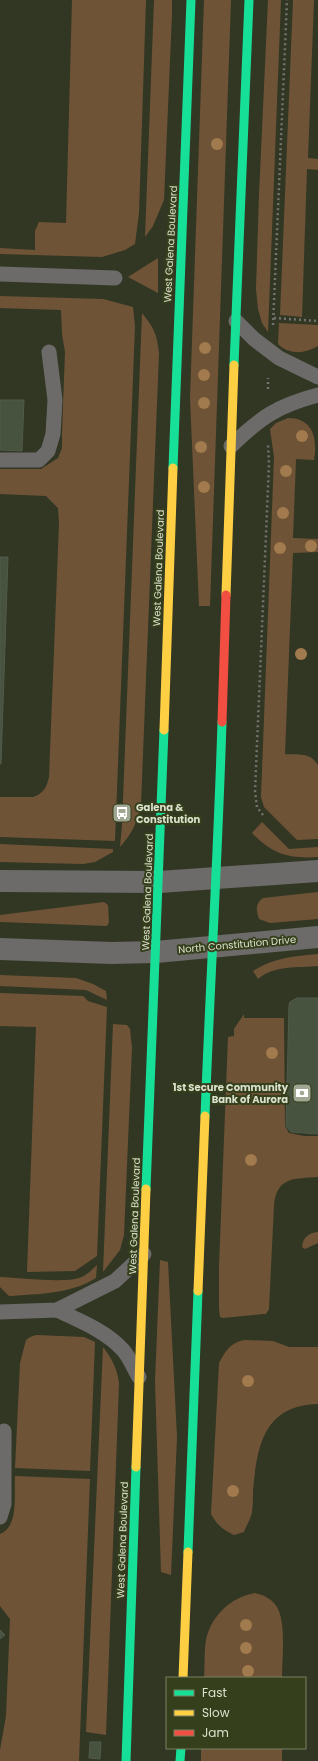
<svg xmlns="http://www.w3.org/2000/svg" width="318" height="1761" font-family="Poppins,sans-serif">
<rect width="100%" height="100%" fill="#323724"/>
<g fill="#6f5337">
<path d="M72,0H146L139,213L135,244L125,250L102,257L0,254V248L35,250V231L39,222L66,223Z"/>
<path d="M154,0H172V15L164,200L153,226L145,237Z"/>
<path d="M204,0H231L210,606H199L190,398Z"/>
<path d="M268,0H281L268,332L262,323L258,309L256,289L259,195Z"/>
<path d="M293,0H314L308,158L318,159V170L307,169L302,317L280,315Z"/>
<path d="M158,258V293L128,277Z"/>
<path d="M0,296L103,299L133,307L135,326L115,841L0,837V797H33C43,794 47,787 49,777L59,524L58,508L46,496L0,494V469H41L58,458L62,448V433L65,352L62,334L61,310L0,308Z"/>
<path d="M142,313C154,328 157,334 159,353L141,804C138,821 132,834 120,847L122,825Z"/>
<path d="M279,323L318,325V346C305,354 289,355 278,344Z"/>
<path d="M288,418C312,418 318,437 314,460L296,459L293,538L318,539V552L293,553L285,754C299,755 310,752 318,765V839L297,840L264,807L261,797L274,457L270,429L276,423Z"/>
<path d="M262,822L289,849L318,847V857C289,859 272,854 252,833Z"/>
<path d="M0,844L113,849V852L95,862L83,864L0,862Z"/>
<path d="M318,892V919L270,923L259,919C256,910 255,904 263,898Z"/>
<path d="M104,902L108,905L109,922L107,926L0,922V915Z"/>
<path d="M318,954V966C298,968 274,965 258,979L253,971C273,958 294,956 318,954Z"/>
<path d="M0,975L76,978L93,984L106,991L107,1000L86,990L0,986Z"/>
<path d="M0,993L83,996L88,1001L107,1007L97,1256L75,1271L27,1272L36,1027L0,1026Z"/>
<path d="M244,1014V1018H284L285,1126L289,1133L304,1136H318V1177C295,1179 277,1176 274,1205L269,1309L266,1314H263L223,1318L220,1317L219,1309V1266L228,1037L234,1036V1029Z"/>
<path d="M113,1024L127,1025L130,1029L132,1048L124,1235L120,1250L103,1272Z"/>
<path d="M318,1232V1243L305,1249L302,1247C303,1237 309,1233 318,1232Z"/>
<path d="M160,1260L168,1262L177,1437L171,1575L161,1572L155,1382Z"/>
<path d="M97,1265L96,1278C71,1294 38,1294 9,1296L0,1287V1277C20,1278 62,1283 79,1278C86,1276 92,1270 97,1265Z"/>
<path d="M36,1335L84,1337L95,1342L90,1471L15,1468L20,1363L26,1340L30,1337Z"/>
<path d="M245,1340L273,1341L289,1347H318V1404C264,1405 257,1446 253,1491C253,1497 253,1505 252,1512C251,1519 246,1526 244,1532L234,1535C223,1530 217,1525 211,1514L219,1363C225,1351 231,1342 245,1340Z"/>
<path d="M103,1347C112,1359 117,1368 119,1383L106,1735L86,1732Z"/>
<path d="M15,1476L90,1479L79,1761H0V1750L6,1716L10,1619L0,1606V1534C19,1527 14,1494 15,1476Z"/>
<path d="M255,1593C264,1595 274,1600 278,1609C286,1626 282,1659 282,1678H204C205,1666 204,1652 206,1640C211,1616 231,1597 255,1593Z"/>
<rect x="201" y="1748" width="81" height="13"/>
</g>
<g fill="#47523f" stroke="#525a4c">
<path d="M0,400H24L22,451L0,450Z"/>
<path d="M0,557H8L1,764H0Z"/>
<path d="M297,998H318V1134L291,1132L286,1126L289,1005L290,1002Z"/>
<path d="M0,1630L5,1635L0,1639Z"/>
<path d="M90,1742H101L100,1759L89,1758Z"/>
</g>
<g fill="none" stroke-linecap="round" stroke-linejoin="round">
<g stroke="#73736f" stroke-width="2.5" stroke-dasharray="2 3" stroke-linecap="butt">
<path d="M274,318L318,321"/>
<path d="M273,325L287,0"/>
<path d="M268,389V378"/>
<path d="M263,815L257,807L255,791L269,464L268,444"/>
</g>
<g stroke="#6c6b6a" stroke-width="15">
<path d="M0,274L115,278"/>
<path d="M236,321L254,339L279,358L318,377"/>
<path d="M231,446C261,417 277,406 318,395"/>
<path d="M0,460H39L48,451L53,434L55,400L49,352"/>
<path d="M57,1310C80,1321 106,1331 123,1350C130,1358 134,1369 139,1377"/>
<path d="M0,1312L57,1310L115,1281L144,1254"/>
<path d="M0,1517L4,1504V1431"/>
</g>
<g stroke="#6c6b6a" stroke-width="22">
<path d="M0,881L159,882L318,871"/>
<path d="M0,949L112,953L156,952L318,937"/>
</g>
<g stroke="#16e098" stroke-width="9">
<path d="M234,365L249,0"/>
<path d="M173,468L191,0"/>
<path d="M205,1116C210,985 218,854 222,722"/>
<path d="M146,1189L164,730"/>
<path d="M188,1552L198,1291"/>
<path d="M126,1761L136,1467"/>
<path d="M180,1761L181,1748"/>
</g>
<g stroke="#ffcf43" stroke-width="9">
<path d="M226,595L234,365"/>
<path d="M164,730L173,468"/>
<path d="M198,1291L205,1116"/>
<path d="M136,1467L146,1189"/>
<path d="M183,1678L188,1552"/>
</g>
<path stroke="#f24e42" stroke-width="9" d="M222,722L226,595"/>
</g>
<g fill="#a17a4d">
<circle cx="217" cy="144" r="6"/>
<circle cx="205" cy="348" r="6"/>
<circle cx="204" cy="375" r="6"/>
<circle cx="204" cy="403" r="6"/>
<circle cx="302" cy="436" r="6"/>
<circle cx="201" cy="447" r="6"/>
<circle cx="286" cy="471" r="6"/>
<circle cx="204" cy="487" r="6"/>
<circle cx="283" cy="513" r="6"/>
<circle cx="311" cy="546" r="6"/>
<circle cx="280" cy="548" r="6"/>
<circle cx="301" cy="654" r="6"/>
<circle cx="272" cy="1053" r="6"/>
<circle cx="251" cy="1160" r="6"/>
<circle cx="248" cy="1381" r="6"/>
<circle cx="233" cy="1491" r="6"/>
<circle cx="246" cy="1625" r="6"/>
<circle cx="246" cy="1648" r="6"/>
<circle cx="248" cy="1671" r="6"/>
</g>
<defs>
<g id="bus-square" transform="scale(1)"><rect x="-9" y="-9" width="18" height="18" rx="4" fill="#9fa691" stroke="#363f1c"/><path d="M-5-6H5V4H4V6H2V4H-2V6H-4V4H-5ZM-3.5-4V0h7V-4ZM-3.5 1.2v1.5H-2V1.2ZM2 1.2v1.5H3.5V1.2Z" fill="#fff"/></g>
<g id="bank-square" transform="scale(1)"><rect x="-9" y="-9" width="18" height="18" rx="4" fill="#9fa691" stroke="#363f1c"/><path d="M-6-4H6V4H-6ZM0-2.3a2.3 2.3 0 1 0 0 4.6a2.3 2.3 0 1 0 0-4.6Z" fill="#fff"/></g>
</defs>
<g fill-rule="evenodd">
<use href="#bus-square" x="122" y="813"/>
<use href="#bank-square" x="302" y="1093"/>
</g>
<g text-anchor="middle" stroke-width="4" stroke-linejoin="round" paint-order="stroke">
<g font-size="10" fill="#dae1cc" stroke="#363f1c">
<text transform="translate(170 244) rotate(-87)" y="4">West Galena Boulevard</text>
<text transform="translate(158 568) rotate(-88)" y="4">West Galena Boulevard</text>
<text transform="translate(147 892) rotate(-88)" y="4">West Galena Boulevard</text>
<text transform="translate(237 944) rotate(-5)" y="4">North Constitution Drive</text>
<text transform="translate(134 1216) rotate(-88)" y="4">West Galena Boulevard</text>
<text transform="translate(122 1540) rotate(-88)" y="4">West Galena Boulevard</text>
</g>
<g font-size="10" font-weight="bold" fill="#dae1cc" stroke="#363f1c" text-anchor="start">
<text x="136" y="811">Galena &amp;<tspan x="136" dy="12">Constitution</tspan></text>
<text x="288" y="1091" text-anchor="end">1st Secure Community<tspan x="288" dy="12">Bank of Aurora</tspan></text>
</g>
</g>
<rect x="166" y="1677" width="140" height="72" fill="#363f1c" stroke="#788062"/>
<rect x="174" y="1690" width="20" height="6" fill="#16e098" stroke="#788062"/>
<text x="202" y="1697" font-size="12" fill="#dae1cc">Fast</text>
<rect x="174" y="1710" width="20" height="6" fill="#ffcf43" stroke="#788062"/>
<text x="202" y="1717" font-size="12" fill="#dae1cc">Slow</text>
<rect x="174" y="1730" width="20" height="6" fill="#f24e42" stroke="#788062"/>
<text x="202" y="1737" font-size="12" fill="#dae1cc">Jam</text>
</svg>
